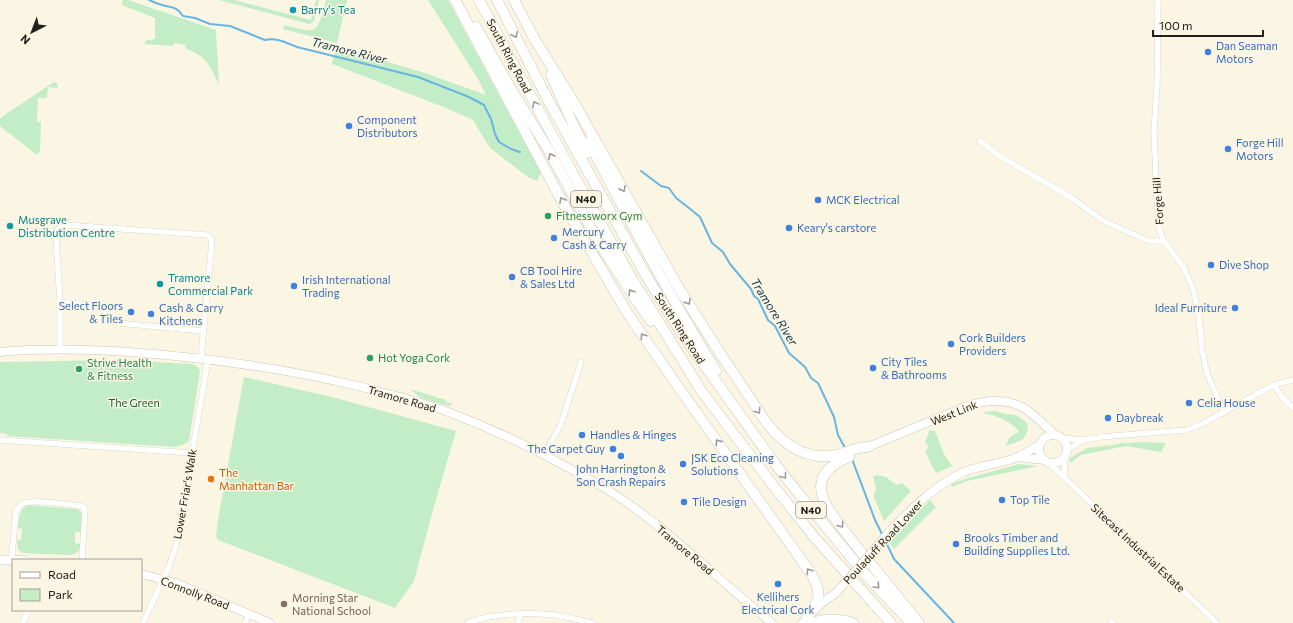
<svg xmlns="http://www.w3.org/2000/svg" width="1293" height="623" font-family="Commissioner,sans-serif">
<rect width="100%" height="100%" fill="#fbf5e4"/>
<g fill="#c3edc6">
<path d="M123,0H128L216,30L219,85C210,66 207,56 186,49L185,45L174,43L173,46L144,44L147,40L155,39V18L124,6L122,5Z"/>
<path d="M219,0H234L311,20L316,0H319L314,21L312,23L309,24Z"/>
<path d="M326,0H347L337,43L283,29L284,25C319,34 317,34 326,0Z"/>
<path d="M428,0H448L541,173L537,181L528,177L490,148L473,120L441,106L332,64L336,46L428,74L486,95L478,79Z"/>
<path d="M54,82L58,84L57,88L48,87L47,98H38L37,122H41L40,151L37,155L0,126V119L3,116Z"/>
<path d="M117,360L191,364C195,365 198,366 200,371L189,441L183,445L174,447L7,436V434L0,433V362Z"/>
<path d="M244,377L332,397L456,431L433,510L414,581L395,608L218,540L216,536L218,520Z"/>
<path d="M410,389L446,400V402L453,404L449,406L421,398Z"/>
<path d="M996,411L1005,414L1016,415L1026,422L1028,426L1026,435L1022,440L1005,446L1010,437L1019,431C1008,420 999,417 984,413V412Z"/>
<path d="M930,430L935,431L944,454L952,466L937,473L934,470L925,451L929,448L925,442Z"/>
<path d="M1141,442L1166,443L1161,452L1126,446L1081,455L1070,463V458L1087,448L1113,445L1122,443Z"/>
<path d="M1019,464L1038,466L967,481L952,487L951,484L965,479Z"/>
<path d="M876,475L886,477L897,485L902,483L911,491L884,521L873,495H874L876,488L873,477Z"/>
<path d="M930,500L936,507L894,549L889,543Z"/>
<path d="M28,505L77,509C85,513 82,524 82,532H75V543L81,544C79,551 77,554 70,555L23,553L18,550L17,540H21L22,529L18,528C19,519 18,510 28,505Z"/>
</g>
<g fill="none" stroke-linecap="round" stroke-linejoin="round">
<g stroke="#69b5e1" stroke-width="2">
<path d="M149,0C154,2 158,4 162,5C173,8 176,6 183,16L195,18L210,24L230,26L265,40C276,37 287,43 297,47L418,77L469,97L484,105L491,119L495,134L499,142L511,149L520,152"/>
<path d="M641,171L661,186L669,188L676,198L689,208L700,217L712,243L723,252L730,264L751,289L754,296L758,299L768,320L775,326L789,353L805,367L811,378L818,383L834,417L838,435L845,448"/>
<path d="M852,459L875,520L883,536"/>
<path d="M885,540L894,559L954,623"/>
</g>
<g stroke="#cbc6b5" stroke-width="6">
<g id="street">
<path d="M1158,0L1157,88L1154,132L1157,200L1159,229L1164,241L1184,268L1193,289L1199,316L1202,350L1207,373L1224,413"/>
<path d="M980,141L998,155L1072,198L1102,220L1119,228L1149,241H1164"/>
<path d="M60,302L56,238C56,232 58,227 65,225L207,235L210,237L212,241L201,358"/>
<path d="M60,350V302L99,306L114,321L118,323L203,331"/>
<path d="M1274,385L1282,397L1293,408"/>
<path d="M1062,438L1084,440"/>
<path d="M0,440L192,453"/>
<path d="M1067,450L1084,440L1100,437L1186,430L1202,424L1255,395L1274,385L1293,380"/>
<path d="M544,455L561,424L581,362"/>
<path d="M1049,463L1217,623"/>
<path d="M1064,477L1065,458"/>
<path d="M14,560L12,555L16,511C18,508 19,506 22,504C30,499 69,504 79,506L83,507L85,509L82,560"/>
<path d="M1111,621L1113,623"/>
<path d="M23,623L28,610"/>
<path d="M143,623L170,564L177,542L208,359"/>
<path d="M245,623L249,614"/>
<path d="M467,623C490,613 531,612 556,615C568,617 580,620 592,623"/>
<path d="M518,623L520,614"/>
</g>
</g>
<g stroke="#cbc6b5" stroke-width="9">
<g id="secondary">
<path d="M0,352C55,347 110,350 165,355C233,361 300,372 366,388C392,395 418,401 443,410C486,426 527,445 567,467C581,475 597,483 611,492C669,529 718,580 772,623"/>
<circle cx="1053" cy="449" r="14"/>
<path d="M868,447L967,406C986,400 1009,398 1027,410C1037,417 1046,427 1055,435"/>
<path d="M1017,457L1044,460"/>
<path d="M882,540C906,514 931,487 964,472C981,465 1001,464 1018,457C1025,454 1032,449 1039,445"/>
<path d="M0,560H24"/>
<path d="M141,574L176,583L270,623"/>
<path d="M802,623L823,602L837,592"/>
</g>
</g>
<g stroke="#cbc6b5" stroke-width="11">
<g id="highway">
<path d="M455,0L563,203L626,311L677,385L812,575C823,595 819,601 807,618"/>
<path d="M479,0L583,192L632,279L702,392L772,484L815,538L891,623"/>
<path d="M497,0L548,100L647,277L682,334L773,461L798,493L865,574L911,623"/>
<path d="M514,0L535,40"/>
<path d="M476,27L512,91L548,149L598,241L632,294L651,321"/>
<path d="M532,35L573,101L680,290L718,350L766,422C783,444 805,461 835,455C848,453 854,447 868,447"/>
<path d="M551,75L573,124L587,153"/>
<path d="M589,142C629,220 670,297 716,371"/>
<path d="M849,457C836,462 822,470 821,486C821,493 824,501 827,507C838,524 852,540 864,556C883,578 901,601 919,623"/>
<path d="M813,623C826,618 840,619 853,623"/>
</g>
</g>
<use href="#street" stroke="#fff" stroke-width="5.5"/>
<use href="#secondary" stroke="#fff" stroke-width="8"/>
<use href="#highway" stroke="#fff" stroke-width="10"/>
<g stroke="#cbc6b5" stroke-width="9" stroke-linecap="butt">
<path id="secondary-bridge" d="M837,592L882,540"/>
</g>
<use href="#secondary-bridge" stroke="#fff" stroke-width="8"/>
</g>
<defs><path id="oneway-chevron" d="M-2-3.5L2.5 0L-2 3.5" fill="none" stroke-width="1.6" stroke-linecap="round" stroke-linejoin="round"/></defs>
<g stroke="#9c9b98">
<use href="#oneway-chevron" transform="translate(515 35) rotate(63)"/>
<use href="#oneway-chevron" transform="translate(535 104) rotate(-118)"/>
<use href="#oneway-chevron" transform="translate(551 156) rotate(-119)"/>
<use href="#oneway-chevron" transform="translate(623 189) rotate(61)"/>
<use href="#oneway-chevron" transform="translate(562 200) rotate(-119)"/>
<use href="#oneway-chevron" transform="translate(631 292) rotate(-123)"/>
<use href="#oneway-chevron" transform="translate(688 302) rotate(58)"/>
<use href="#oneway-chevron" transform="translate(643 336) rotate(-124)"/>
<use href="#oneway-chevron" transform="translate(758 411) rotate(56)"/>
<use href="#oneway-chevron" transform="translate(718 442) rotate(-125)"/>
<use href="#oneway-chevron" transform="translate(784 476) rotate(52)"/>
<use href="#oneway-chevron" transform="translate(841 525) rotate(54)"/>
<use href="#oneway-chevron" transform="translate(809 571) rotate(-123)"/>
<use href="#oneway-chevron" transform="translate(877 586) rotate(47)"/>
</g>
<g fill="#0f9aa8" stroke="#fbf5e4" stroke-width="1.5">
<circle cx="293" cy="10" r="4"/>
<circle cx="10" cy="226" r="4"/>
<circle cx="160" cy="284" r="4"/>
</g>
<g fill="#3f7fe0" stroke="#fbf5e4" stroke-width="1.5">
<circle cx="1208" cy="52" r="4"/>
<circle cx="349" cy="126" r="4"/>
<circle cx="1228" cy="149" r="4"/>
<circle cx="818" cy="200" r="4"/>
<circle cx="789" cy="228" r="4"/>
<circle cx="554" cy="238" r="4"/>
<circle cx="1211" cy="265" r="4"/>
<circle cx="512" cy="277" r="4"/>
<circle cx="294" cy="286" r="4"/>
<circle cx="1235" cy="308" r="4"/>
<circle cx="131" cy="312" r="4"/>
<circle cx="151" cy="314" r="4"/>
<circle cx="951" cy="344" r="4"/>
<circle cx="873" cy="368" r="4"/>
<circle cx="1189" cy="403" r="4"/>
<circle cx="1108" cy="418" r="4"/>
<circle cx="582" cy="435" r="4"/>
<circle cx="613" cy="449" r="4"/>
<circle cx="621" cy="456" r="4"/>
<circle cx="683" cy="464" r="4"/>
<circle cx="1002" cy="500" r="4"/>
<circle cx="684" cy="502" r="4"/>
<circle cx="956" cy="544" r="4"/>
<circle cx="778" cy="584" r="4"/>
</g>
<g fill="#2e9e5b" stroke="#fbf5e4" stroke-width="1.5">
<circle cx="548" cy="216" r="4"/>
<circle cx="370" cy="358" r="4"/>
<circle cx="79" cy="369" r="4"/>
</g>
<circle fill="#e8710a" stroke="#fbf5e4" stroke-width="1.5" cx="211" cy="479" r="4"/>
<circle fill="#8d6e63" stroke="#fbf5e4" stroke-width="1.5" cx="284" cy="604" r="4"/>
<g text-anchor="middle" stroke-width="3" stroke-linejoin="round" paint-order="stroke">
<g fill="#fbf5e4" stroke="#636057" stroke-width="1">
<rect x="571" y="191" width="30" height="16" rx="3"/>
<rect x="796" y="502" width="30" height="16" rx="3"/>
</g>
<g font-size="10" font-weight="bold" fill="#22201a">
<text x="586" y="203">N40</text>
<text x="811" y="514">N40</text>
</g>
<g font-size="11" fill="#0d838f" stroke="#fbf5e4" text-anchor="start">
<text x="301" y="14">Barry's Tea</text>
<text x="18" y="224">Musgrave<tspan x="18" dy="13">Distribution Centre</tspan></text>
<text x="168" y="282">Tramore<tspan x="168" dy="13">Commercial Park</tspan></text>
</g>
<g font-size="11" fill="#366cbe" stroke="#fbf5e4" text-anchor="start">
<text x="1216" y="50">Dan Seaman<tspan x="1216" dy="13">Motors</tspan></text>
<text x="357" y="124">Component<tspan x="357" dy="13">Distributors</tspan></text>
<text x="1236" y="147">Forge Hill<tspan x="1236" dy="13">Motors</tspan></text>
<text x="826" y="204">MCK Electrical</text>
<text x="797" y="232">Keary's carstore</text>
<text x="562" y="236">Mercury<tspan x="562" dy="13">Cash &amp; Carry</tspan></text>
<text x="1219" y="269">Dive Shop</text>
<text x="520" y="275">CB Tool Hire<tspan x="520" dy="13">&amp; Sales Ltd</tspan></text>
<text x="302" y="284">Irish International<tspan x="302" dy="13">Trading</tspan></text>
<text x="123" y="310" text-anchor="end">Select Floors<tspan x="123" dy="13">&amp; Tiles</tspan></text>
<text x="159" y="312">Cash &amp; Carry<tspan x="159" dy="13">Kitchens</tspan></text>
<text x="1227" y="312" text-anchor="end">Ideal Furniture</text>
<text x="959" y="342">Cork Builders<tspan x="959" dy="13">Providers</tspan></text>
<text x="881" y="366">City Tiles<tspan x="881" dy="13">&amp; Bathrooms</tspan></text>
<text x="1197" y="407">Celia House</text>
<text x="1116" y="422">Daybreak</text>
<text x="590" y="439">Handles &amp; Hinges</text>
<text x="605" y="453" text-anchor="end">The Carpet Guy</text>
<text x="691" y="462">JSK Eco Cleaning<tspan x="691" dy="13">Solutions</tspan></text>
<text x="621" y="473" text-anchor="middle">John Harrington &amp;<tspan x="621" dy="13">Son Crash Repairs</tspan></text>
<text x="1010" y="504">Top Tile</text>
<text x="692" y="506">Tile Design</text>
<text x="964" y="542">Brooks Timber and<tspan x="964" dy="13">Building Supplies Ltd.</tspan></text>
<text x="778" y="601" text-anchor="middle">Kellihers<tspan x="778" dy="13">Electrical Cork</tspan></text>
</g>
<g font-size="11" fill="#22201a" stroke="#fbf5e4">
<text transform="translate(509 56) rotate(62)" y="4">South Ring Road</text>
<text transform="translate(1158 201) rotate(-94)" y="4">Forge Hill</text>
<text transform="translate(680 328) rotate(57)" y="4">South Ring Road</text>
<text transform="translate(402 399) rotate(16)" y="4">Tramore Road</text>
<text transform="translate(954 413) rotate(-22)" y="4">West Link</text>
<text transform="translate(185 494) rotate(-80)" y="4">Lower Friar's Walk</text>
<text transform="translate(883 542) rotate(-47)" y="4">Pouladuff Road Lower</text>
<text transform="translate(1138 548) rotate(43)" y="4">Sitecast Industrial Estate</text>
<text transform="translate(685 550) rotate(40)" y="4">Tramore Road</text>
<text transform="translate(195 593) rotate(21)" y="4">Connolly Road</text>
</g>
<g font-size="11" fill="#27864d" stroke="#fbf5e4" text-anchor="start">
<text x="556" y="220">Fitnessworx Gym</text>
<text x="378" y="362">Hot Yoga Cork</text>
<text x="87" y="367">Strive Health<tspan x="87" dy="13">&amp; Fitness</tspan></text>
</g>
<g font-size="11" fill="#0a6624" stroke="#fbf5e4">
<text x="134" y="407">The Green</text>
</g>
<g font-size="11" fill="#c56008" stroke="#fbf5e4" text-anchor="start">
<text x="219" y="477">The<tspan x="219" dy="13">Manhattan Bar</tspan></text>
</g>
<g font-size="11" fill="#785e54" stroke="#fbf5e4" text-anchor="start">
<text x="292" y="602">Morning Star<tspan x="292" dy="13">National School</tspan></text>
</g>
<g font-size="12" font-style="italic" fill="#16384b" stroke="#fbf5e4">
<text transform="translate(349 51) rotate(14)" y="4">Tramore River</text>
<text transform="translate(774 312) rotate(58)" y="4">Tramore River</text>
</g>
</g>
<rect x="12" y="559" width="130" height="52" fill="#fbf5e4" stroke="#a4a093"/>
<rect x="20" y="572" width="20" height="6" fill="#ffffff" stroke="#a4a093"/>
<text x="48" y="579" font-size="12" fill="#22201a">Road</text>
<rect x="20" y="589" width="20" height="12" fill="#c3edc6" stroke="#a4a093"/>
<text x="48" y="599" font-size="12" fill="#22201a">Park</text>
<g transform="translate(32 32) rotate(222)" stroke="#fbf5e4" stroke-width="3" paint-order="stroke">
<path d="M0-3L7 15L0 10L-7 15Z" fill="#22201a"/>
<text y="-6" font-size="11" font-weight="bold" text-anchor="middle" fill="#22201a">N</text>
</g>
<path d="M1153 30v6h110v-6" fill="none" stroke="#22201a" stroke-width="2"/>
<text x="1159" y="30" font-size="12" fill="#22201a" stroke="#fbf5e4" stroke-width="3" paint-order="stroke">100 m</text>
</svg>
